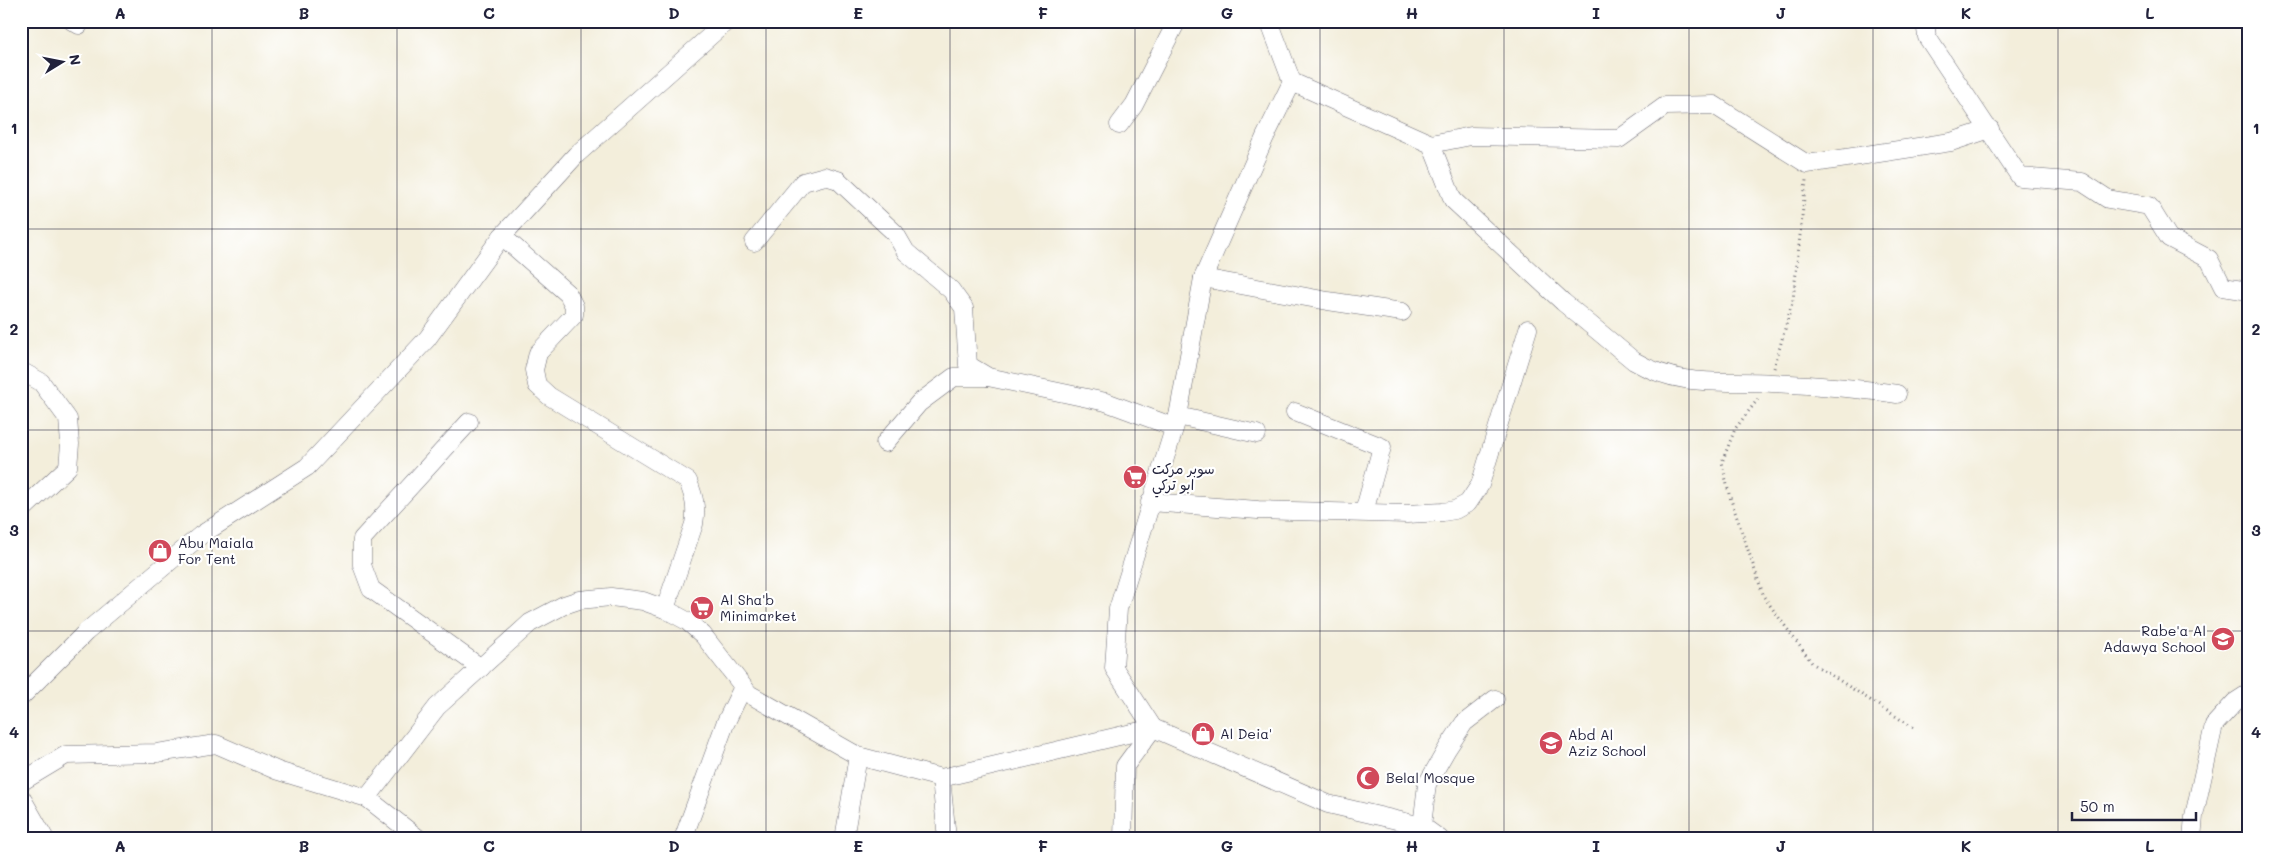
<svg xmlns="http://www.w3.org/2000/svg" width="2270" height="860" font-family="Mali,'Playpen Sans Arabic',sans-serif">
<rect width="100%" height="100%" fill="#fff"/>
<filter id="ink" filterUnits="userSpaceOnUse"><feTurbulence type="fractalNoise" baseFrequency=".02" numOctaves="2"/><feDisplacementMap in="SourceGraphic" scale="10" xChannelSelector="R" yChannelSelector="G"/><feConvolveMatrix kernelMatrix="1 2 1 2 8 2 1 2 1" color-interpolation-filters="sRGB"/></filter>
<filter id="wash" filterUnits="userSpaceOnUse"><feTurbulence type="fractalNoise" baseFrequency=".0096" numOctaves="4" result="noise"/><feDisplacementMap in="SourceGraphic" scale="20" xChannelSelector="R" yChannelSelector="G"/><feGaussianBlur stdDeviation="1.12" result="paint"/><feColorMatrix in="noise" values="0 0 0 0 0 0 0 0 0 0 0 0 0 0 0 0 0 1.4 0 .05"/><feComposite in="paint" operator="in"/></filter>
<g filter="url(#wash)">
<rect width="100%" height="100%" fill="#f3eedb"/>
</g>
<g filter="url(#ink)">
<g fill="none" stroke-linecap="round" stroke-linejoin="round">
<g stroke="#6b6973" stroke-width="19">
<g id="minor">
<path d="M72,21L79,25"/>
<path d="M1925,21L1927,37L2020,177L2082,182L2108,199L2149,206L2169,238L2209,259L2223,287L2249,291"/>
<path d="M1292,82L1431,144L1453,200L1563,302L1634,361C1680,388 1721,380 1772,383C1814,385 1856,388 1897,394"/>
<path d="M1119,125L1134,105L1177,21"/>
<path d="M1431,144L1471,136L1619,139L1665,106L1714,105L1807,164L1951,142L1990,129"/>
<path d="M502,236L568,294L574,306V315L538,353L534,370L537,385L549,396L688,481C694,497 697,507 694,524L665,609"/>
<path d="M754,242L803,182L825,176L838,180L895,233L906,252L951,290L964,308L968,365L988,377L1106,402L1174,427"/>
<path d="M1203,278L1328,301L1402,312"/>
<path d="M21,371L41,382L68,419L70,444L68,467L21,511"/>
<path d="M1295,412L1382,447L1364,512"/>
<path d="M1178,416L1257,434"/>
<path d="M469,422L362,539V565L371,589L481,668"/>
<path d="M885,443L919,403L954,377H988"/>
<path d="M1150,502L1258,510L1407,514L1443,512L1455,510L1468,503L1480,485L1528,329"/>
<path d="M21,697L86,632L201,535L307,467L427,339L502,236L576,155L727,21"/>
<path d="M941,778L947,839"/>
<path d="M21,782L66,755L157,753L216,744L278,771L367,798L419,839"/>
<path d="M21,797L45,839"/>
<path d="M367,798L437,707L530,623L564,605L579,600L611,597L643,601L665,609L687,621L703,635L749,694L858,756L941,778L1153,728L1328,804L1422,826L1440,839"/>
<path d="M1422,826L1427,784L1447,749L1464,723L1495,699"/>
<path d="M683,839L725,724L743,687"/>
<path d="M844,839L858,756"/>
<path d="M1123,839L1125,766L1153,728L1114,668L1118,609L1178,416L1203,278L1265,137L1292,82L1269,21"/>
<path d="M2192,839L2194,816L2214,725L2235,702L2249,693"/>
</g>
</g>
<g stroke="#6b6973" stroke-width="3" stroke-dasharray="1 4" stroke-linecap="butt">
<path d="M1774,368L1793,300L1806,180"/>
<path d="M1758,399L1735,429L1722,462L1729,494L1764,597L1812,663L1914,728"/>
</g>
<use href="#minor" stroke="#fff" stroke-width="18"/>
</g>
</g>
<path fill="none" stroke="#22223b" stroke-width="1" stroke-opacity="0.55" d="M212,21V839M397,21V839M581,21V839M766,21V839M950,21V839M1135,21V839M1320,21V839M1504,21V839M1689,21V839M1873,21V839M2058,21V839M21,229H2249M21,430H2249M21,631H2249"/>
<defs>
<g id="supermarket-disc" transform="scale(1.25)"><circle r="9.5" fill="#d1495b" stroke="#fff"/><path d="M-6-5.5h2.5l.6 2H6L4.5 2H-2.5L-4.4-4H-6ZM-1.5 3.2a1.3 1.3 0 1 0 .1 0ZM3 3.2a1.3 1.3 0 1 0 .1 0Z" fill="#fff"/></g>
<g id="shop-disc" transform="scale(1.25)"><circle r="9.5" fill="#d1495b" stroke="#fff"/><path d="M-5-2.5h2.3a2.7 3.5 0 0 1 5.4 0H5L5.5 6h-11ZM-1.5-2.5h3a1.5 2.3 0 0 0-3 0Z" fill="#fff"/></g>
<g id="school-disc" transform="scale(1.25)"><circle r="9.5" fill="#d1495b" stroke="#fff"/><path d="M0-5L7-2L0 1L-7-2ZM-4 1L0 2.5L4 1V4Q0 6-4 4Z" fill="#fff"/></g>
<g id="mosque-disc" transform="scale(1.25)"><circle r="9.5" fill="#d1495b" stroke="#fff"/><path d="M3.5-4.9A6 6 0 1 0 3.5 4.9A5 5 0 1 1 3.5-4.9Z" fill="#fff"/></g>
</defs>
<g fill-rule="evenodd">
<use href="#supermarket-disc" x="1135" y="477"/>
<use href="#shop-disc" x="160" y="551"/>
<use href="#supermarket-disc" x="702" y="608"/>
<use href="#school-disc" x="2223" y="639"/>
<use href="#shop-disc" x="1203" y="734"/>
<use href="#school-disc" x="1551" y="743"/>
<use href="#mosque-disc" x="1368" y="778"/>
</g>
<g text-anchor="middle" stroke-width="4.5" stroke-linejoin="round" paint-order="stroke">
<g font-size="14" fill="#22223b" stroke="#fff" text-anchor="start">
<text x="1152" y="474">سوبر مركت<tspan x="1152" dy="16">ابو تركي</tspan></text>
<text x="178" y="548">Abu Maiala<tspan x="178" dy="16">For Tent</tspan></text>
<text x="720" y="605">Al Sha'b<tspan x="720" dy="16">Minimarket</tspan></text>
<text x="2206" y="636" text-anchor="end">Rabe'a Al<tspan x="2206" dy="16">Adawya School</tspan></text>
<text x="1220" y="739">Al Deia'</text>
<text x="1568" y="740">Abd Al<tspan x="1568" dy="16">Aziz School</tspan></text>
<text x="1386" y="783">Belal Mosque</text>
</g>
</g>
<rect width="2270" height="860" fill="none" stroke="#fff" stroke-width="55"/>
<g transform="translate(62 62) rotate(80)" stroke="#ffffff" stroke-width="4" paint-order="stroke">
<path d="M0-4L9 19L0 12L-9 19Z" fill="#22223b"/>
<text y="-8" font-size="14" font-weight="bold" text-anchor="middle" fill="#22223b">N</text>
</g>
<path d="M2072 812v8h124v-8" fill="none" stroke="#22223b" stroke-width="2.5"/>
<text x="2080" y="812" font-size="15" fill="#22223b" stroke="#ffffff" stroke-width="4" paint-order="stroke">50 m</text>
<rect x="28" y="28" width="2214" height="804" fill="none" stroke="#22223b" stroke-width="2"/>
<g font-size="16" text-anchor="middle" font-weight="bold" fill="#22223b">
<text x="120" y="19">A</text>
<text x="304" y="19">B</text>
<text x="489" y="19">C</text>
<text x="674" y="19">D</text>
<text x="858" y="19">E</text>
<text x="1043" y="19">F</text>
<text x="1227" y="19">G</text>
<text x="1412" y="19">H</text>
<text x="1596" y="19">I</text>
<text x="1781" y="19">J</text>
<text x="1966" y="19">K</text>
<text x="2150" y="19">L</text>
<text x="14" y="134">1</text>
<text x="2256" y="134">1</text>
<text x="14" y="335">2</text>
<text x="2256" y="335">2</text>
<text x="14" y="536">3</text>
<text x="2256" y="536">3</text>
<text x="14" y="738">4</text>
<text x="2256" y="738">4</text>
<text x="120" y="852">A</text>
<text x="304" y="852">B</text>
<text x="489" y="852">C</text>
<text x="674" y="852">D</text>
<text x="858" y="852">E</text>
<text x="1043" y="852">F</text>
<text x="1227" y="852">G</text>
<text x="1412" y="852">H</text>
<text x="1596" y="852">I</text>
<text x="1781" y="852">J</text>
<text x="1966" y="852">K</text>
<text x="2150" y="852">L</text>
</g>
</svg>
